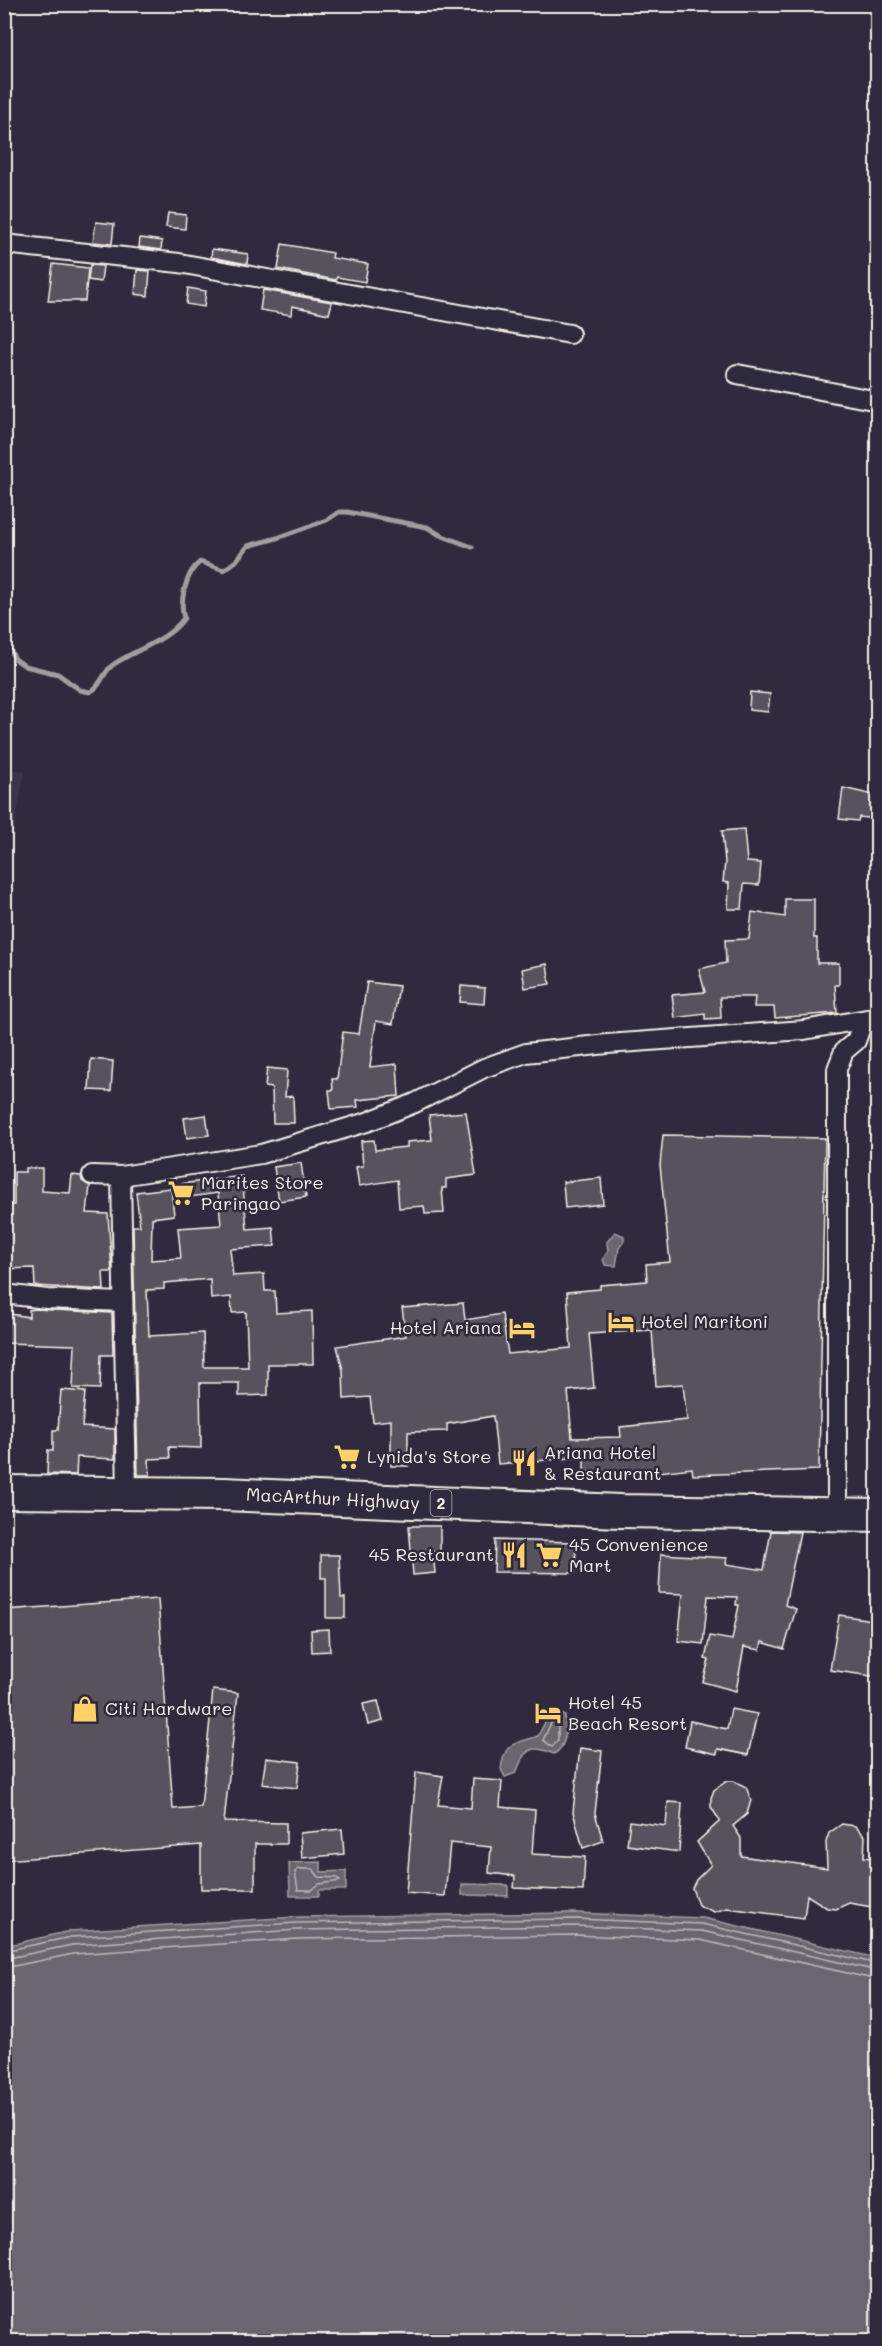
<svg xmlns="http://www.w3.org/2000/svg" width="882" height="2346" font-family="Mali,sans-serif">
<rect width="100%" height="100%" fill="#2f2a3d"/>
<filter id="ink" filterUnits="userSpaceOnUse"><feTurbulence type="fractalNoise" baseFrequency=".0167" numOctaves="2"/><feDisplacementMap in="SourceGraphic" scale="12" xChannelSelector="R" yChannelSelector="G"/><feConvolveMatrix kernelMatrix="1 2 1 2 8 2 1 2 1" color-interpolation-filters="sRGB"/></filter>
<g filter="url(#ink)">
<path fill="#3b3647" d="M5,769L25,771L9,858L5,857Z"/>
<g fill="#6a6670" stroke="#a19ea0" stroke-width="1.5">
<path d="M615,1232L624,1236V1241L619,1248L616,1266L605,1265L603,1259L608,1251L607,1242Z"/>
<path d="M558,1712L565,1716C567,1730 567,1746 554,1754C529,1743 525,1750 516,1773L505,1777L501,1769C505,1739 516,1745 538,1736L548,1716Z"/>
<path d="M321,1862V1872L346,1871V1890H319V1896H290L289,1863Z"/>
<path d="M462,1884L508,1885V1896L462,1895Z"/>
<path d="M575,1913L703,1918L877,1958V2341H5V1946L70,1931L297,1917Z"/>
</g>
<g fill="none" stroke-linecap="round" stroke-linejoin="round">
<g stroke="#bdb9b8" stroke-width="1.5">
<path d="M558,1720V1740L552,1747L543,1740L552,1721Z"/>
<path d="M298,1869H313L319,1877L337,1878L340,1881L319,1884L312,1890H298L295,1872Z"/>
<path d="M4,1951L71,1937L297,1923L575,1919L702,1924L878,1964"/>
<path d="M4,1959L72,1945L297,1930L575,1926L702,1931L878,1971"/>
<path d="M4,1968L73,1954L298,1939L575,1935L700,1940L878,1980"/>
</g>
<path stroke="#a19ea0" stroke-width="5" d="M4,640L15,659L25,666L58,674L80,690L90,692C102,686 103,671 114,664C136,649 168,641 184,618C179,602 186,572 200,562L224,570L236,561L248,546L277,538L327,520L339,512H347L427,527L440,535L472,547"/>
</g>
<g fill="#56525f" stroke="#f4f1e8" stroke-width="1.5" fill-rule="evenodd">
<path d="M168,213L186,215L185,229L166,227Z"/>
<path d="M96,222L114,224L112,244L93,242Z"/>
<path d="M140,238L162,241L161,250L139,247Z"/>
<path d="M282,244L333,253L332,258L368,264L365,282L337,277L336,280L278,269Z"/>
<path d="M212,249L248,254L247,264L211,257Z"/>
<path d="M53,264L88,268L85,301H48Z"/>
<path d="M90,265L103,266L101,282L88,280Z"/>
<path d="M137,270L150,271L148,296L135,294Z"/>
<path d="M188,288L206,291L204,307L186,304Z"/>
<path d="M263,290L332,302L329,314L292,306L291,315L260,310Z"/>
<path d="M750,692L770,694L768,712L749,710Z"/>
<path d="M843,788L878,796V819L859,817L858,821L839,819Z"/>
<path d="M744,829L747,862L761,863L759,885L744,884L742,909H728L729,883L723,882L725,862L722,831Z"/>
<path d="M785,899H814V938H817V963H839V985H835L837,1013L775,1018L774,1007H754L755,997H720L721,1018L705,1019V1014L675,1018L672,995L705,992L699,969L726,963L725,940L749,939L752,912L785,917Z"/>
<path d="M547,964L550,984L525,988L522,969Z"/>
<path d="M367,982L399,986L393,1024L376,1021L370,1067L397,1064L399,1096L357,1100L358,1107L331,1109L329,1090H333L332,1079H337L343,1032L359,1034Z"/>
<path d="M461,986L485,988L484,1004L460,1002Z"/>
<path d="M91,1059L113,1061L111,1091L89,1090Z"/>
<path d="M267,1068L287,1070L285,1097L293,1096L294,1123H273L272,1088L265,1087Z"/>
<path d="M466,1112L476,1175L446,1179V1188H442L444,1213L425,1214L424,1206L399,1208L397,1180L359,1186L356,1167L363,1166L361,1141L374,1140L375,1150L407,1147V1142L432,1140L429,1115Z"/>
<path d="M206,1115L209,1135L187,1138L184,1118Z"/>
<path d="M663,1135L825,1138L819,1470L693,1475L692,1468L625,1476V1471L584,1472V1457L498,1464L493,1416L447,1424V1431L408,1432V1466H391V1420L373,1422L370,1397L344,1399L343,1370L337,1346L406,1336L402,1308L463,1303L465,1320L502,1314L508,1354L571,1348L567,1292L600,1289V1285L647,1281L646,1264L670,1262L660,1165ZM652,1330L656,1386L683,1384L687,1420L620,1427L621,1437L572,1438L568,1391L594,1388L589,1334Z"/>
<path d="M301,1163L306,1197L279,1201L274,1167Z"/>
<path d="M25,1168H42V1191L70,1193L72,1175L81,1176L82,1181L90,1186L87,1213L108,1214L112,1272H103L104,1290L35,1286L34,1268L4,1269V1205H14V1172H25Z"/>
<path d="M242,1176L247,1229L273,1227L275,1246L230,1249L233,1276L264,1274L265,1291H275L276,1313L312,1311L313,1364H268V1395L239,1396V1383H200L201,1448L169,1447L170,1458L149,1459L150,1475H138L133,1226H140L136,1192L171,1188L174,1215L152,1218L151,1260L181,1258L178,1228L221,1225L218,1193L175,1199L173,1185ZM210,1279L211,1299L231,1297L232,1313L246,1312L248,1367H204L203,1333L149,1336L147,1290L164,1289V1283Z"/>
<path d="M601,1178L603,1204L565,1208L563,1182Z"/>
<path d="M36,1309L112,1313L113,1355H101L100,1389L73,1388L75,1345L4,1343V1313L29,1317V1310Z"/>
<path d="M61,1390L85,1392L82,1427L115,1429V1459L77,1457L76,1475L47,1474L48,1450L53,1451V1430H58Z"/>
<path d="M409,1526H440V1552H433L435,1573L413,1575Z"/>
<path d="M771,1531L800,1532L785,1605L796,1609L784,1649L762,1642L760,1650L744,1647L736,1691L703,1682L709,1660L705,1659L710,1636L732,1640L739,1605H736L737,1597L708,1596L703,1644L678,1641L683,1594L659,1593L661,1554L727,1558L726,1564L764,1570Z"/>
<path d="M495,1540L576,1542L575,1573L494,1572Z"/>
<path d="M321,1555H339L341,1598H345V1618H326V1578H321Z"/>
<path d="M158,1599L173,1809L201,1807L213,1690L238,1693L224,1822L286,1823V1844H255V1889H201V1845L4,1860V1610Z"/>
<path d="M839,1615L878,1621V1677L830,1670Z"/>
<path d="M329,1629L330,1651L312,1652L311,1630Z"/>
<path d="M378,1701L383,1721L368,1725L363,1704Z"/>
<path d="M731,1709L757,1714L748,1755L718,1749L717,1754L685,1747L690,1721L727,1729Z"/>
<path d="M580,1748L602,1751L595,1813L603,1841L583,1848L573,1812Z"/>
<path d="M266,1758L300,1762L297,1788L262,1784Z"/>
<path d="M416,1772L443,1776L438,1805L471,1808L473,1779L502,1781L500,1807L535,1810L532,1854L585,1857L583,1891L514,1888L515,1876L489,1873L491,1847L450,1843L445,1896L406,1893Z"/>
<path d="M727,1781H734L746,1787L751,1800L747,1814L733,1826L741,1838V1856L827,1868L826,1842L829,1833L842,1824L855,1826L865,1836L864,1857L878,1859V1908L849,1903L836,1909L827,1908L807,1895L804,1918L727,1908L714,1912L698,1905L692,1888L696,1880L711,1865L697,1842L720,1821L711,1807V1798L714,1790Z"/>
<path d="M668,1802L682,1803L679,1852L627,1845L630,1821L666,1826Z"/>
<path d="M342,1829L344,1854L302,1858L300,1833Z"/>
</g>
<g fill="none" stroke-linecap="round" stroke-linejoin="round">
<g stroke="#f4f1e8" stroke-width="22">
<g id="street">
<path d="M4,244L179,263L570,334"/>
<path d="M737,374L878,401"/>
<path d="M92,1175L121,1176L261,1154L367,1122L415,1103L484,1068L526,1053L607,1044L804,1030L878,1017"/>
<path d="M121,1176L127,1493"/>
<path d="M4,1294L47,1299L123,1302"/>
<path d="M837,1515V1069L844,1051L856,1041L863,1021"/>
</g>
</g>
<g stroke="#f4f1e8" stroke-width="36">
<path id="highway" d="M4,1492L224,1494L620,1511L878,1515"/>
</g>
<use href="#street" stroke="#2f2a3d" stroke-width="18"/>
<use href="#highway" stroke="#2f2a3d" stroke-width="32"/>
</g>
</g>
<defs>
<g id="supermarket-bare" transform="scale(2.07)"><path d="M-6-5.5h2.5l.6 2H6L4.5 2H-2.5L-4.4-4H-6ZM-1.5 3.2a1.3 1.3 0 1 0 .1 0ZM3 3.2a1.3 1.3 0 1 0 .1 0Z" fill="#ffd166" stroke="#2f2a3d" stroke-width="2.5" paint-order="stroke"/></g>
<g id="hotel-bare" transform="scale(2.07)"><path d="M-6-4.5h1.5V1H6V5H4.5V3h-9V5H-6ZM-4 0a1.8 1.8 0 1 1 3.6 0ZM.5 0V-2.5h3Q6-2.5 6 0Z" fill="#ffd166" stroke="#2f2a3d" stroke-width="2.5" paint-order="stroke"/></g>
<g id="restaurant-bare" transform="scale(2.07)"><path d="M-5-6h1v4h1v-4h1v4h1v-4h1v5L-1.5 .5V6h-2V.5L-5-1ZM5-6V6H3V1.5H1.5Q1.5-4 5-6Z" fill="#ffd166" stroke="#2f2a3d" stroke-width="2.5" paint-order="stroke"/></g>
<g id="shop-bare" transform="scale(2.07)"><path d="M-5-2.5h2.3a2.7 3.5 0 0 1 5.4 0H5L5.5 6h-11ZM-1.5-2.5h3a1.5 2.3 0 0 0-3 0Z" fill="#ffd166" stroke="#2f2a3d" stroke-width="2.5" paint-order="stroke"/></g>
</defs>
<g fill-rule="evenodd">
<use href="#supermarket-bare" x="181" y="1193"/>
<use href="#hotel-bare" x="621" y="1322"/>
<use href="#hotel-bare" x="522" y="1328"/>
<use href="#supermarket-bare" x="347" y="1457"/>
<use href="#restaurant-bare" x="524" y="1463"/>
<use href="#restaurant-bare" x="514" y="1555"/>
<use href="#supermarket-bare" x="549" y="1555"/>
<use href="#shop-bare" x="85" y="1709"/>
<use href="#hotel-bare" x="548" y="1713"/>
</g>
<g text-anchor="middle" stroke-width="5" stroke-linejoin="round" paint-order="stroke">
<rect fill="#2f2a3d" stroke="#b9b5b5" stroke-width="1.5" x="430.5" y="1490" width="21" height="26" rx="4.5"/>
<g font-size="16" font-weight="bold" fill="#f4f1e8">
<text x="441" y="1509">2</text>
</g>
<g font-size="18" fill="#f4f1e8" stroke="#2f2a3d" text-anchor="start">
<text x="201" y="1189">Marites Store<tspan x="201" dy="21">Paringao</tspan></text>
<text x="641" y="1328">Hotel Maritoni</text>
<text x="502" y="1334" text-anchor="end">Hotel Ariana</text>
<text x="544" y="1459">Ariana Hotel<tspan x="544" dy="21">&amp; Restaurant</tspan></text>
<text x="367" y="1463">Lynida's Store</text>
<text x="569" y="1551">45 Convenience<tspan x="569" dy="21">Mart</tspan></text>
<text x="494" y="1561" text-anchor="end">45 Restaurant</text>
<text x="568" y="1709">Hotel 45<tspan x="568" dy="21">Beach Resort</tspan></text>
<text x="105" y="1715">Citi Hardware</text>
</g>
<g font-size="18" fill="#f4f1e8" stroke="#2f2a3d">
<text transform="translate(333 1499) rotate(3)" y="6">MacArthur Highway</text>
</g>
</g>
<rect width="882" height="2346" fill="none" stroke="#2f2a3d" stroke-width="24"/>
<rect x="12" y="12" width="858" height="2322" fill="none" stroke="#f4f1e8" stroke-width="2" filter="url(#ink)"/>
</svg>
